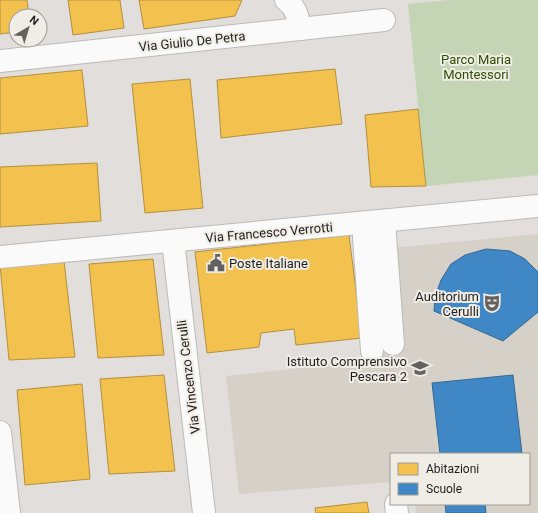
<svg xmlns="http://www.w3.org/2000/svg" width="538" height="513" font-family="Roboto,sans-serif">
<rect width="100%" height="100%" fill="#e1dedb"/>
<path fill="#d5d1c8" d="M538,234V513H416L415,504H529V454H391V482L239,494L226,376L377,360L369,250Z"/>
<path fill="#c3d5b4" d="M449,0H538V175L426,186L408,4Z"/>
<g fill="#f2c14e" stroke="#b3903f">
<path d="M0,0H27L29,16H16V32L0,34Z"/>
<path d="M68,0H120L124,28L73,35Z"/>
<path d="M139,0H242L235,16L144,29Z"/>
<path d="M335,69L342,124L221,138L217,80Z"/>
<path d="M82,70L88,126L0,134V78Z"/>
<path d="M190,79L203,208L145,213L132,84Z"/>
<path d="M418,109L426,186L371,187L365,115Z"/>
<path d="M97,163L101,221L0,227V167Z"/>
<path d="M349,235L362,338L296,345L294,329L261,333L259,347L207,353L195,252Z"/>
<path d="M153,259L164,355L98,358L89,264Z"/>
<path d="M64,261L75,357L9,360L0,265Z"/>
<path d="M164,375L175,471L109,474L100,379Z"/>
<path d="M82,384L90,479L25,485L17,390Z"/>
<path d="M367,502L369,513H316L315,508Z"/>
</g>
<g fill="#3f88c5" stroke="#366893">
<path d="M486,249L510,251L525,259L538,272V312L503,341L434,311L435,297L441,280L451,264L465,255Z"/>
<path d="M513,375L522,454H440L432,383Z"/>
<path d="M445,504H485L486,513H446Z"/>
</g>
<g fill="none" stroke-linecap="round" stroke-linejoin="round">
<g stroke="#bcbab7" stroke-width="24">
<g id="minor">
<path d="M286,0C296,8 298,16 300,29"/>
<path d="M0,61L384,20"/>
<path d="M384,221L393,344"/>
<path d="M363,223L372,351"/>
<path d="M173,241L204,513"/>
<path d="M0,257L538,206"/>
<path d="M0,432L9,513"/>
<path d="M396,504L397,513"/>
</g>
</g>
<use href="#minor" stroke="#fafafa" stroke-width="22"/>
</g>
<defs>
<g id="civic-bare" transform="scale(1.38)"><path d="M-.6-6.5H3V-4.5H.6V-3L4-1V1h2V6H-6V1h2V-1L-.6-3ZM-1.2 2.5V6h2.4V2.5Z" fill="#646260" stroke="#f0ede7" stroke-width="2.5" paint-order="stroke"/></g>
<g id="theatre-bare" transform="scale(1.38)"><path d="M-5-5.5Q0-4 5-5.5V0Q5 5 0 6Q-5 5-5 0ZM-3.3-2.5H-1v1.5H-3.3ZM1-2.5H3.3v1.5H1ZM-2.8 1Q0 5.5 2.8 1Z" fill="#646260" stroke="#f0ede7" stroke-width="2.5" paint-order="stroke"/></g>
<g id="school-bare" transform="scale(1.38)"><path d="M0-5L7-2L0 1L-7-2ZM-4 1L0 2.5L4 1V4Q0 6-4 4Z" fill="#646260" stroke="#f0ede7" stroke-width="2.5" paint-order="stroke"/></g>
</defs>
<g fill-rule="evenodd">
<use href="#civic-bare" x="216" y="263"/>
<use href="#theatre-bare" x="492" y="303"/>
<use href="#school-bare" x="420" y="368"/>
</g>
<g text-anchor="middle" stroke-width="4" stroke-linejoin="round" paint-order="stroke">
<g font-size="13" fill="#201f1d" stroke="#f0ede7">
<text transform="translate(192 41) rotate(-6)" y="5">Via Giulio De Petra</text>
<text transform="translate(269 232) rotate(-5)" y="5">Via Francesco Verrotti</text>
<text transform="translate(188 377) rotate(-97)" y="5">Via Vincenzo Cerulli</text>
</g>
<g font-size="13" fill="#2c5002" stroke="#f0ede7">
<text x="476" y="64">Parco Maria<tspan x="476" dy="15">Montessori</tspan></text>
</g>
<g font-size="13" fill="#201f1d" stroke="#f0ede7" text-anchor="end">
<text x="229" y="268" text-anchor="start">Poste Italiane</text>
<text x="479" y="301">Auditorium<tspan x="479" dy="15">Cerulli</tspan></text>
<text x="407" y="366">Istituto Comprensivo<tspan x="407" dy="15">Pescara 2</tspan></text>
</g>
</g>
<rect x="390" y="453" width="140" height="52" fill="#f0ede7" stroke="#9d9b96"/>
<rect x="398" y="463" width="20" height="12" fill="#f2c14e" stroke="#9d9b96"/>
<text x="426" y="473" font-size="12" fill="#201f1d">Abitazioni</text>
<rect x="398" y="483" width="20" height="12" fill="#3f88c5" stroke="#9d9b96"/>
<text x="426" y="493" font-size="12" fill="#201f1d">Scuole</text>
<g transform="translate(28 28) rotate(38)"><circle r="19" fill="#f0ede7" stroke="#9d9b96"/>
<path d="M0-3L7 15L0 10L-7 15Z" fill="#646260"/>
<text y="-6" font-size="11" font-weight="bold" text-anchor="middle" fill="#201f1d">N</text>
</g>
</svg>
